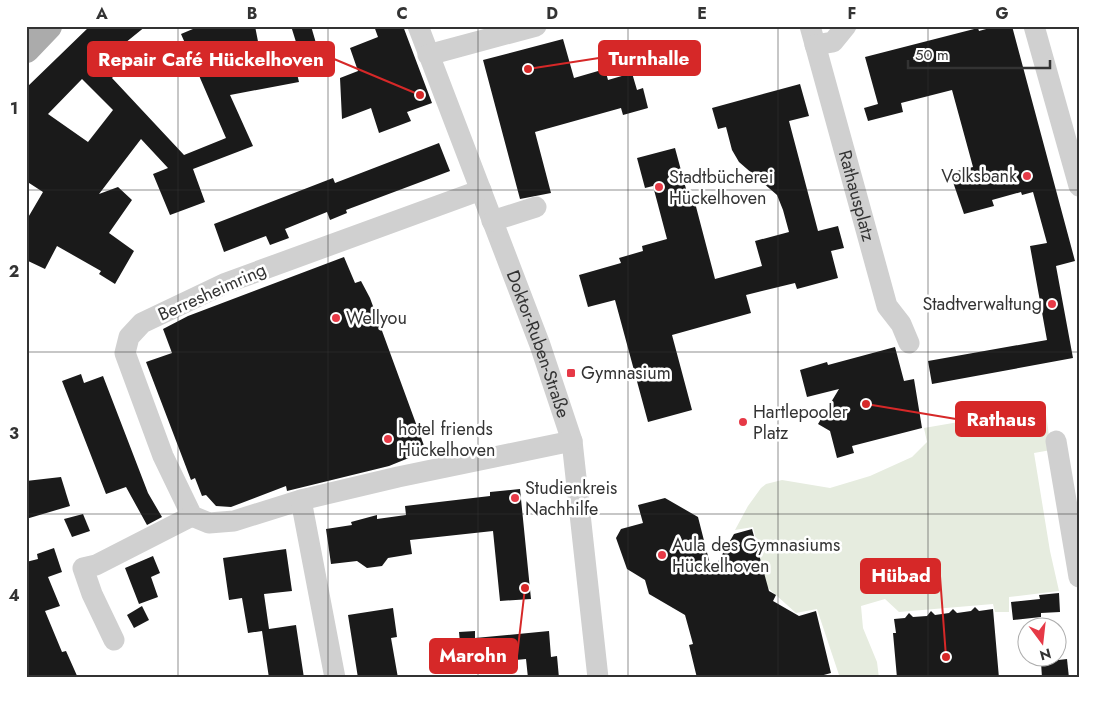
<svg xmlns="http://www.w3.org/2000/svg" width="1105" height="704" font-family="Jost,sans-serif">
<rect width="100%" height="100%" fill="#fff"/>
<path fill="#e6ecdf" d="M1045,407L1051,450L1034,453L1050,551L1059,591L1009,597V612H995L993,604L899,612L885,599L861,606L863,628L877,662L879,678H840L817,609L796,613L767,587L753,527L735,530L748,506L761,488L766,484L782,480L830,488L870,476L912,457L927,442L924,428Z"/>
<g fill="#1a1a1a" fill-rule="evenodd">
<path d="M90,26H146L88,73L136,53L112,78L184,155L226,138L181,34L200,26H255L262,62L293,57L299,82L230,95L253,146L193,169L205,202L170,215L153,174L168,168L141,139L99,194L118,187L132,200L109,233L134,251L115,284L99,274L101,271L57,246L45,269L26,260V221L43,192L26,181V88ZM82,79L113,110L88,142L48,114Z"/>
<path d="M291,26H311L318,50L300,55Z"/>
<path d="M374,26H403L432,103L407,112L411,121L379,133L371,108L342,119L340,78L358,71L350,48L378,37Z"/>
<path d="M997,26H1012L1075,261L1056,266L1073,358L932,384L928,361L1047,340L1030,246L1047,243L1033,192L1022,195L1021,192L992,200L994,206L964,214L953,182H955L953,172L973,167L952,90L901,103L903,112L868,121L864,108L878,104L865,57L978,28L979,31Z"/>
<path d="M563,39L574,78L605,69L608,80L632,73L637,90L643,88L648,108L623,115L621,108L535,132L551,193L520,199L483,60Z"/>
<path d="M800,84L809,116L789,121L818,231L838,226L844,248L831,251L838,278L797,289L795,283L746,295L751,313L672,335L692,410L648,422L615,300L588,307L579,275L621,263L619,258L643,251L642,246L667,239L653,186L645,188L637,158L675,148L689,200L694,199L715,279L762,266L755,241L789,232L783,210L777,195L739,162L732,150L726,127L718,129L712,108Z"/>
<path d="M439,143L450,171L346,210L347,213L330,220L327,212L285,229L289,238L270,245L266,236L224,252L214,224L333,178L335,183Z"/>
<path d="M344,257L355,283L361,281L370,298L426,451L389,466L287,491L286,486L231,507L216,506L206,495L202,496L195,478L191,480L146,362L172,353L163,329L188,316Z"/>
<path d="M895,347L904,381L914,379L922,428L852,446L854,453L837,458L830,431L818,424L839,389L807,397L800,370L827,362L828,365Z"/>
<path d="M81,374L84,383L103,376L148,493L162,517L147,525L126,487L106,494L62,381Z"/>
<path d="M61,477L70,506L26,519V481Z"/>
<path d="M520,489L531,599L500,601L493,531L410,540L412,554L388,558L382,566L367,568L357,561L331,564L326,529L352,525L351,522L377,515V519L406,515L405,506L490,496V492Z"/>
<path d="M665,498L698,517L712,572L734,534L752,529L769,591L776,595L773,601L799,616L816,611L831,673L813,678H697L689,645L693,644L685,615L649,594L645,580L627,569L616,538L621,529L643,523L638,505Z"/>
<path d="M83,514L90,531L72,537L64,519Z"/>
<path d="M54,548L62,572L48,577L60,606L45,611L62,652L66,651L78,678H26V562L38,559L37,554Z"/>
<path d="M286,549L292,591L264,594L269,629L296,625L304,678H269L262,631L248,633L242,598L229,600L223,558Z"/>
<path d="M153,556L160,573L151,577L158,597L139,604L125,568Z"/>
<path d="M1059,593L1060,612L1041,613V617L1013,620L1011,602L1040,599L1039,595Z"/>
<path d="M142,606L149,620L134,628L127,615Z"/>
<path d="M975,607L979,611L993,609L999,678H897L893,633H896L894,619L905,618L909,613L913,617L927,616L931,611L935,615L949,613L953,609L957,613L971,611Z"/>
<path d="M393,608L397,637L391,638L398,678H358L348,615Z"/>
<path d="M475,631V638L549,631L551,657L557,656L559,678H528L526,659L462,665L459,632Z"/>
<path d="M1067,659L1069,678H1042L1041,662Z"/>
</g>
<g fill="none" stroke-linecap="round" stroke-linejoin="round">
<g stroke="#d0d0d0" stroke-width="21">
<path id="s1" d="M418,26L540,345L572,441L598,678"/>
<path id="s2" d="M810,26L887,306L901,324L909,343"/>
<path d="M1034,26L1079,186"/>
<path d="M815,45L833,42L846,26"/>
<path d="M428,55L536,26"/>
<path d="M481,190L226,283L142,323L129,337L125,353L163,456L192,516L209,523L234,521L301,500L398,477L572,441"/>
<path d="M492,221L536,207"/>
<path d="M1056,441L1079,577"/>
<path d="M301,500L335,678"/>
<path d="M114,640L92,594L83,568L96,565L192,516"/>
</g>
<path stroke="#ababab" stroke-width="28" d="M26,49L48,26"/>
</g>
<path fill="none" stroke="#333" stroke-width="1" stroke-opacity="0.55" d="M178,26V678M328,26V678M478,26V678M628,26V678M778,26V678M928,26V678M26,190H1079M26,352H1079M26,514H1079"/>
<g fill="#e63946" stroke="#fff" stroke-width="2">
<circle cx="1027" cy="176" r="5"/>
<circle cx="659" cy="187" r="5"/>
<circle cx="1052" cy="304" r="5"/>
<circle cx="336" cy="318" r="5"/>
<rect x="566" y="368" width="10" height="10" rx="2.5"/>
<circle cx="743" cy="422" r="5"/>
<circle cx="388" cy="439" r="5"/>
<circle cx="515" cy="498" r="5"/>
<circle cx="662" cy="555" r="5"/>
</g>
<g text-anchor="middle" stroke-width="5" stroke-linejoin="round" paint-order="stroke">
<g font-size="18" fill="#333" stroke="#fff" text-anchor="start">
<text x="1017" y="182" text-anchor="end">Volksbank</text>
<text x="669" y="183">Stadtbücherei<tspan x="669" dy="21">Hückelhoven</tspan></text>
<text x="1042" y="310" text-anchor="end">Stadtverwaltung</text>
<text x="346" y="324">Wellyou</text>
<text x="581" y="379">Gymnasium</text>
<text x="753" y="418">Hartlepooler<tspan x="753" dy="21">Platz</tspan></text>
<text x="398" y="435">hotel friends<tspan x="398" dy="21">Hückelhoven</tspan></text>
<text x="525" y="494">Studienkreis<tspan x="525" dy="21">Nachhilfe</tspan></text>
<text x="672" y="551">Aula des Gymnasiums<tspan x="672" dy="21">Hückelhoven</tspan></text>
</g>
<g font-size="18" fill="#333" stroke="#fff">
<text dy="6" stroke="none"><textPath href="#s2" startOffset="176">Rathausplatz</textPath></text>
<text transform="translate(212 292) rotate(-24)" y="6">Berresheimring</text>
<text dy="6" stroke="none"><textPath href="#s1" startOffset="340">Doktor-Ruben-Straße</textPath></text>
</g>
</g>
<path fill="none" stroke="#d62828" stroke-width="2" d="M528 69L599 58M420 95L334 59M866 404L956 419M946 657L940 576M525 588L517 656"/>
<g fill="#d62828" stroke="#fff" stroke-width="2">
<circle cx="528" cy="69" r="5"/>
<circle cx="420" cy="95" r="5"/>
<circle cx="866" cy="404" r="5"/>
<circle cx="946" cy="657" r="5"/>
<circle cx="525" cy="588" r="5"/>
</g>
<g fill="#d62828" stroke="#d62828" stroke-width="2">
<rect x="599" y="41" width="101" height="34" rx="5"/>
<rect x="88" y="42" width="246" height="34" rx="5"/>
<rect x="956" y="402" width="89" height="34" rx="5"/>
<rect x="861" y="559" width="79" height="34" rx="5"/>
<rect x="430" y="639" width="87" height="34" rx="5"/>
</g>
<g font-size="19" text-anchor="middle" font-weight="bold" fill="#fff">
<text x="649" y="65">Turnhalle</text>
<text x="211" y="66">Repair Café Hückelhoven</text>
<text x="1001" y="426">Rathaus</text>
<text x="901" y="582">Hübad</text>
<text x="473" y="662">Marohn</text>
</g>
<rect width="1105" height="704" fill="none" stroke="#ffffff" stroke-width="55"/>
<g transform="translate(1042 642) rotate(165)"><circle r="24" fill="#ffffff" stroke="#adadad"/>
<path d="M0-4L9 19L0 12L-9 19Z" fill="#e63946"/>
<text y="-8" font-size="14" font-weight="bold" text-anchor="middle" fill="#333333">N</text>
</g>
<path d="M908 60v8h142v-8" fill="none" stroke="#333333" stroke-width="2.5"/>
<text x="915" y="60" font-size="15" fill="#333333" stroke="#ffffff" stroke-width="4" paint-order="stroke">50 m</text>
<rect x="28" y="28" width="1050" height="648" fill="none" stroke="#333" stroke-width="2"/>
<g font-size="16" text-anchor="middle" font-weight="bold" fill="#333">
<text x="102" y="19">A</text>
<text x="252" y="19">B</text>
<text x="402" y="19">C</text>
<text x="552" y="19">D</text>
<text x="702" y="19">E</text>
<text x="852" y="19">F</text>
<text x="1002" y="19">G</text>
<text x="14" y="114">1</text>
<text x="14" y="277">2</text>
<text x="14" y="439">3</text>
<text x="14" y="601">4</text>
</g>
</svg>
